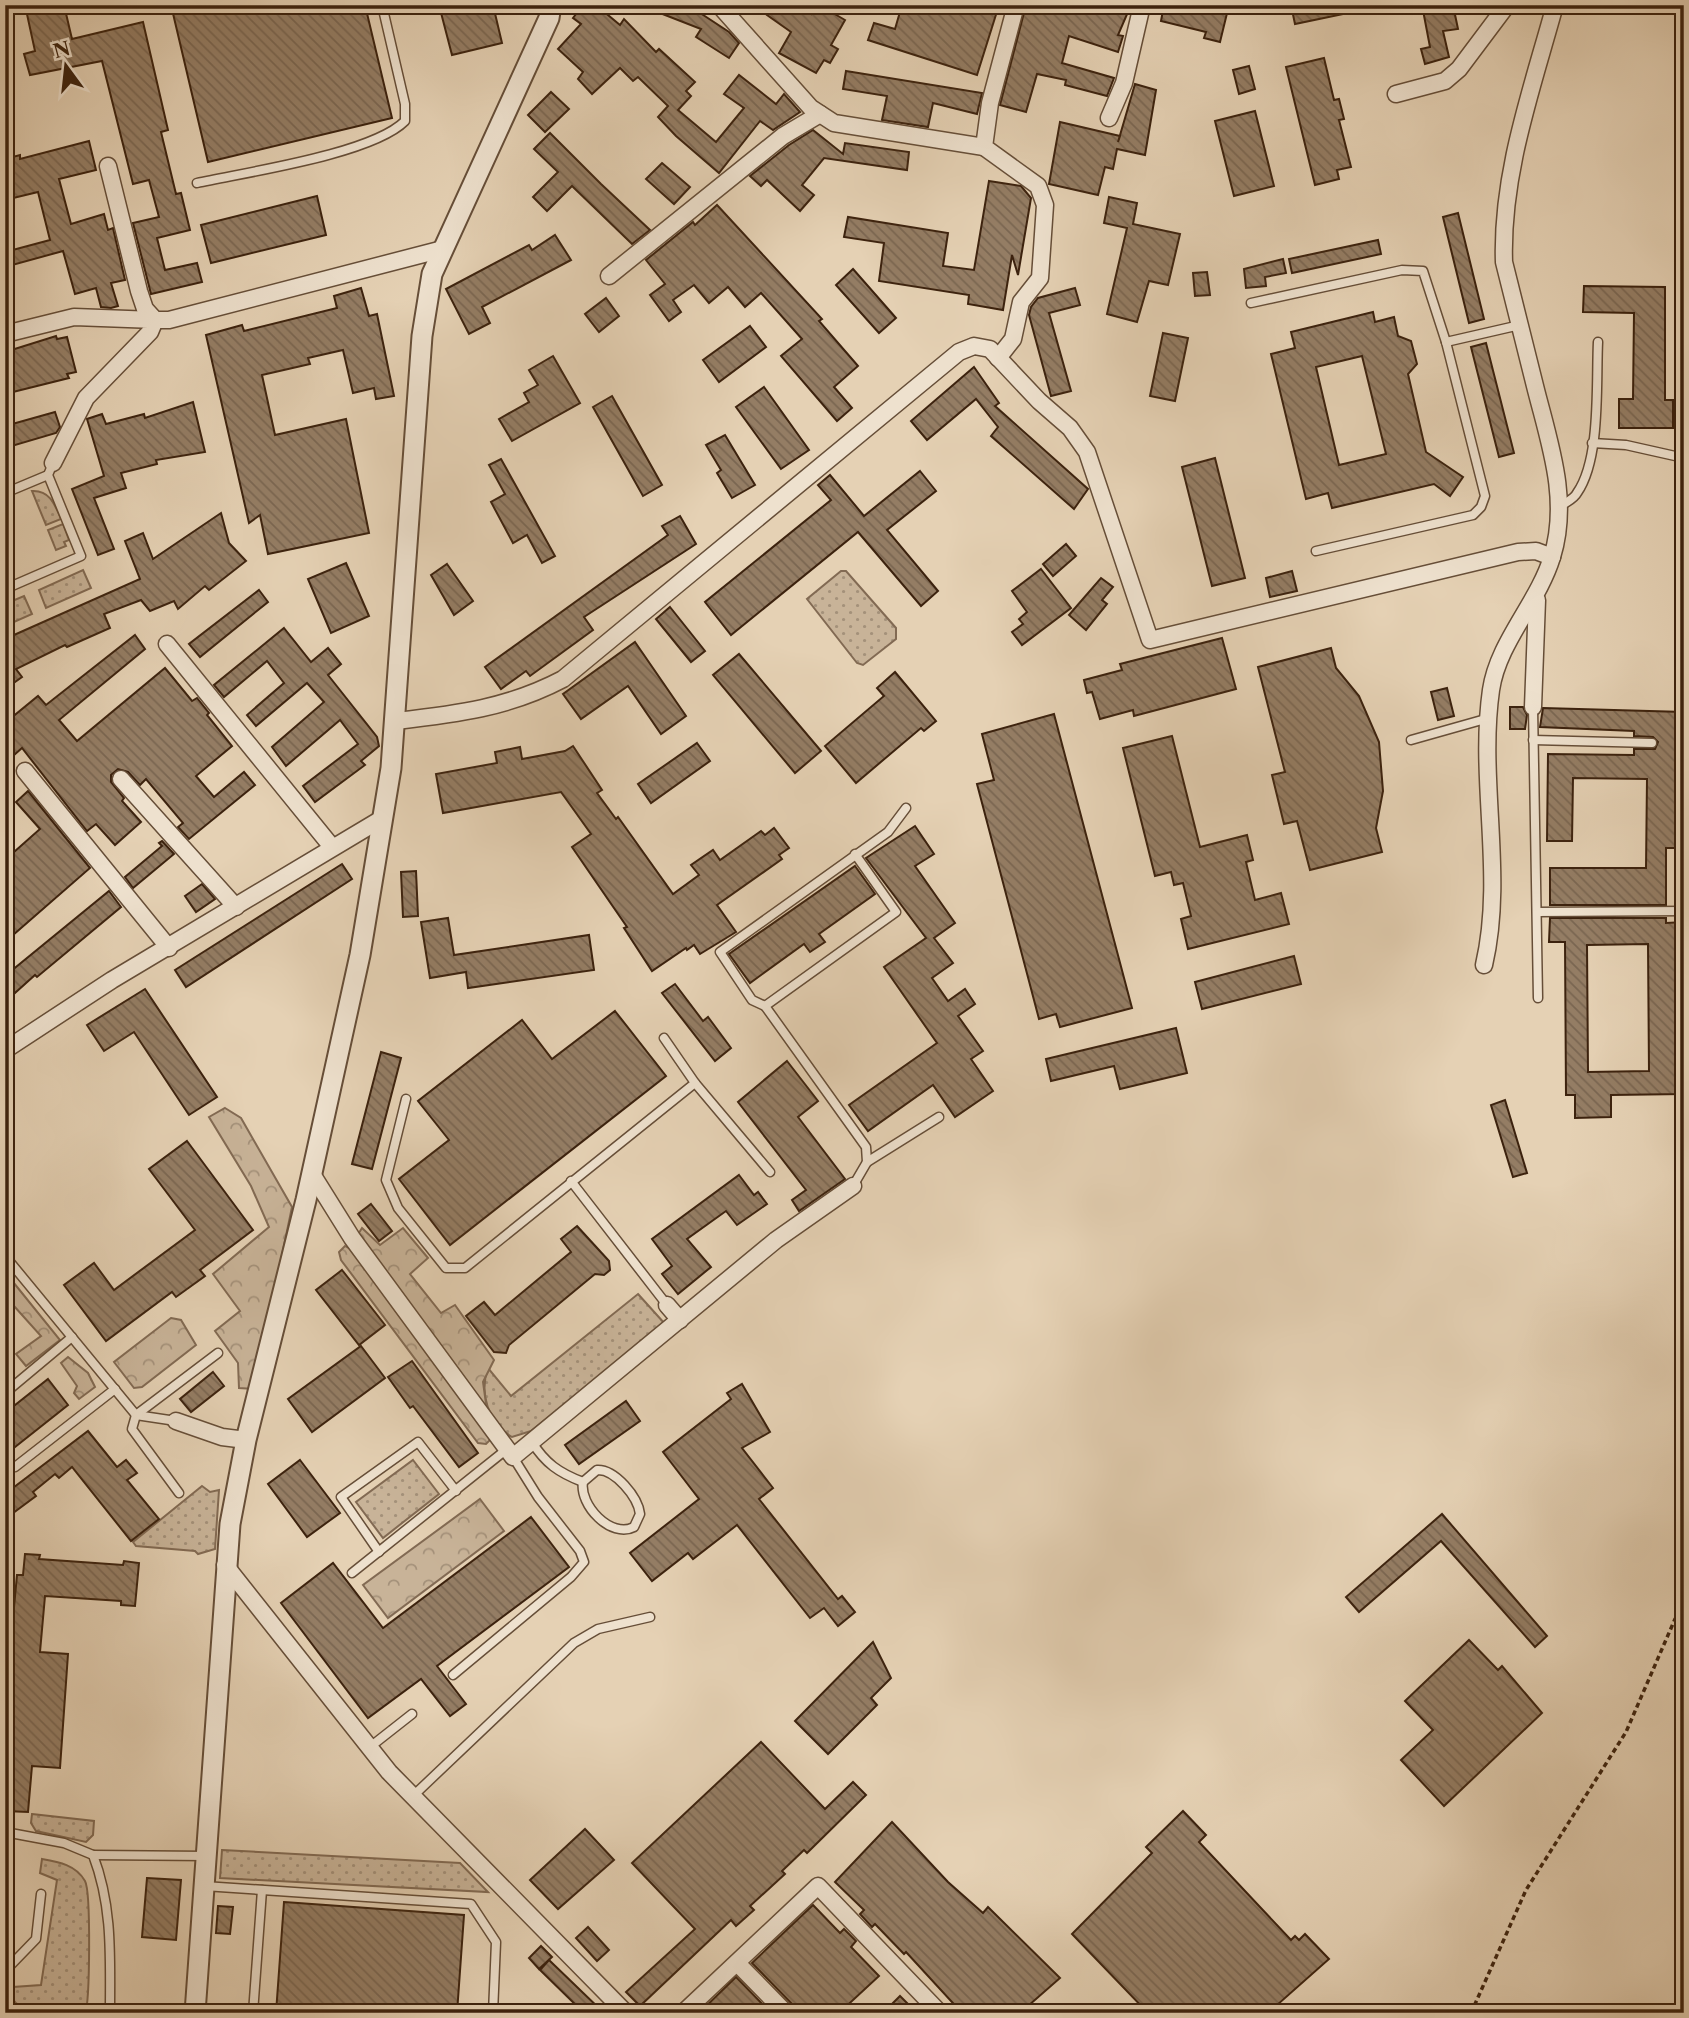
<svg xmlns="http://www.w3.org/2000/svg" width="1689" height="2018" font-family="'Libre Caslon Text',serif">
<defs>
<pattern id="grass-dots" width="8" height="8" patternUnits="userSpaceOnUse" patternTransform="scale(1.75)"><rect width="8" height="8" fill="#c8b398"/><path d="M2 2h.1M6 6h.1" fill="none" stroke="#a4917a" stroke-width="1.8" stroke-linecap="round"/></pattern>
<pattern id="forest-crowns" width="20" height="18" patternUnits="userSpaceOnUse" patternTransform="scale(1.75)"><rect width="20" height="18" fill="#c8b398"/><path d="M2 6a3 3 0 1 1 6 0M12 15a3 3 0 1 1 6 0" fill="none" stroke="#a4917a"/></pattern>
<pattern id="building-back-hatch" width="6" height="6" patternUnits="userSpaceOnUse" patternTransform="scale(1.75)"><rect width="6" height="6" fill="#947d64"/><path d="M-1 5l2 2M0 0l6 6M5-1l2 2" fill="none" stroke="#7a6651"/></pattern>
</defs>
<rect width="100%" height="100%" fill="#e5d1b4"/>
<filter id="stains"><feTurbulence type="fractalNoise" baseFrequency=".00286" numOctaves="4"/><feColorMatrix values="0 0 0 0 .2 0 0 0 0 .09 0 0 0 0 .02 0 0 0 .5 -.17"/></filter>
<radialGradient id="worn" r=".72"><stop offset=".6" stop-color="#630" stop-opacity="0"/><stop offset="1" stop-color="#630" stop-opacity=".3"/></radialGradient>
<g fill="url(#grass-dots)" stroke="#826a53" stroke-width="2">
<path d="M32,491C50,490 55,505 61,519L46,525Z"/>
<path d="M63,524L69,540L64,542L66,546L56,550L48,530Z"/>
<path d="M83,570L91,588L46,608L39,590Z"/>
<path d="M841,571H846L896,628V639L863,665L857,663L807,599Z"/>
<path d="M24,596L32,614L5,626V604Z"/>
<path d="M638,1294L665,1324L531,1431L512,1437C488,1423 479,1393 488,1368L511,1396Z"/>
<path d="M413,1460L439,1494L383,1538L356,1502Z"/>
<path d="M202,1486L210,1492L219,1490L215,1549L198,1554L195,1551L136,1546L133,1542Z"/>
<path d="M32,1814L94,1821L93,1835L86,1842L36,1831L31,1823Z"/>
<path d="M222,1850L460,1863L488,1892L220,1878Z"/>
<path d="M42,1859C59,1862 76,1865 85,1881C91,1892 90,2003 85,2013C74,2013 0,2018 13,1987L41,1985L57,1880L40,1873Z"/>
</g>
<g fill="url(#forest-crowns)" stroke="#826a53" stroke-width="2">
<path d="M225,1108L241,1118L292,1207L254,1389L239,1388L238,1363L215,1331L240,1311L213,1274L269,1227L251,1186L209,1117Z"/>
<path d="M362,1228L380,1245L403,1228L428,1258L410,1274L441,1313L455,1305L494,1360L483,1382L487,1411L357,1236Z"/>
<path d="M345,1246L354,1251L489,1433L490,1440L486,1444L478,1443L341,1260L339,1252Z"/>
<path d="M5,1272L60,1340L26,1366L16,1354L41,1336L5,1296Z"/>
<path d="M171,1318L181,1320L196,1345L142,1387L134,1388L114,1362Z"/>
<path d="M68,1357L88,1373L95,1387L79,1399L74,1393L77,1386L61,1363Z"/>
<path d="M480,1499L504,1531L388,1618L363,1585Z"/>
</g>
<g fill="url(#building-back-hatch)" stroke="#3c220e" stroke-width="2" fill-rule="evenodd">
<path d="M25,5H64L72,39L143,22L168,130L161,132L176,194L181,193L190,230L157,238L165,270L197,263L202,282L151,294L133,223L159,217L149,180L133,184L102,61L30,75L24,54L35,51Z"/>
<path d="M171,5H365L392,118L208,162Z"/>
<path d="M439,5H493L502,43L452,55Z"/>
<path d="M583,5H596L620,25L624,19L656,52L659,49L695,82L686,91L691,96L678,110L716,142L744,108L724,94L739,75L776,104L784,94L800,112L773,130L760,121L719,173L676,136L658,117L668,106L638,77L633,81L620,68L592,94L578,79L583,72L558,49L581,24L573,18Z"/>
<path d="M688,5L729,32L739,43L729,58L696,37L701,29L642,6Z"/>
<path d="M774,5H799L811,14L815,5H819L845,20L831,45L838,49L830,63L824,60L816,73L779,53L791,32L767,15Z"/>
<path d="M902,5H999L977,75L868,40L874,23L895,29Z"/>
<path d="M1026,5H1131L1118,35L1123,36L1118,52L1069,36L1062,63L1114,78L1107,96L1065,85L1066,80L1037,74L1026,112L1000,105Z"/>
<path d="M1164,5H1229L1220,42L1204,38L1206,32L1161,21Z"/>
<path d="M1291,5H1353V12L1295,24Z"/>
<path d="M1422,5H1453L1458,29L1443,31L1449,57L1425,64L1421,49L1430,47Z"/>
<path d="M1324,58L1334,100L1339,99L1344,119L1339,120L1351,167L1337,170L1339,179L1315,185L1286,67Z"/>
<path d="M1249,66L1255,89L1239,94L1233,70Z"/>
<path d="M846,71L982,93L977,114L933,103L928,127L882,120L887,96L843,89Z"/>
<path d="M1135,84L1156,90L1145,155L1117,149L1113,169L1105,167L1098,195L1049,184L1060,122L1120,136L1118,142Z"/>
<path d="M551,92L569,109L545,132L528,115Z"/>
<path d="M1255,111L1274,186L1234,196L1215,121Z"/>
<path d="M813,130L843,154L845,143L909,152L907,170L824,158L802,185L814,195L800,211L767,180L761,186L750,176L789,145Z"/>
<path d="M550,133L601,184L650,230L632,244L572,186L547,211L533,197L558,172L534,149Z"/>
<path d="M89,141L96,170L59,179L71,224L104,214L108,230L113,228L125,280L111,283L118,306L111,308L101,307L96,288L75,294L63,251L5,267V252L50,240L38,192L5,200V159L20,155V159Z"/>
<path d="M662,163L690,187L674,204L646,179Z"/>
<path d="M989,181L1021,186L1031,198L1018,275L1012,255L1003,310L968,304L969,295L879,281L884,243L844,237L848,217L948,233L943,266L974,270Z"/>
<path d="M317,196L326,235L211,263L201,225Z"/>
<path d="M1109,197L1137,203L1133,224L1180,234L1168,285L1149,281L1137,322L1107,314L1127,228L1104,223Z"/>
<path d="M717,205L822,319L819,321L858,366L834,387L852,408L837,421L781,356L802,339L761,293L745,307L728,287L709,303L694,285L673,300L681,312L669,321L650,295L665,284L646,260L693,222L695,225Z"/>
<path d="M1458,213L1484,319L1469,323L1443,217Z"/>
<path d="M555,235L571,260L482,307L490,323L469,334L446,289L529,245L532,250Z"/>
<path d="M1378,240L1381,254L1292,273L1289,259Z"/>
<path d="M1283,259L1286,273L1265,277L1266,286L1246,288L1244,269Z"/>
<path d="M853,269L896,318L879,333L836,285Z"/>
<path d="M1207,272L1210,295L1195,296L1193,273Z"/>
<path d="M1584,286L1665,287V400H1673V428H1619V399H1633L1634,313L1583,312Z"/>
<path d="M361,288L369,316L377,314L394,396L376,399L374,388L353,393L343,350L308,358L310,364L262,375L275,435L346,419L369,533L268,554L260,515L249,523L206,335L242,325L244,331L337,308L334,296Z"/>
<path d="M1075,288L1080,305L1049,313L1071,391L1051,396L1029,315L1031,307L1038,298Z"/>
<path d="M606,298L619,316L599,332L585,314Z"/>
<path d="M1373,312L1375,322L1394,317L1398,336L1411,341L1417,364L1408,374L1426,452L1463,477L1450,496L1434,484L1332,508L1328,493L1306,499L1271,354L1295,348L1291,332ZM1362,356L1386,454L1339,465L1316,367Z"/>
<path d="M750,326L766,347L719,382L703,360Z"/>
<path d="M1163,333L1188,338L1175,401L1150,396Z"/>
<path d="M56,336L57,339L67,337L76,372L67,374L69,378L5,394V352Z"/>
<path d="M1486,343L1514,453L1499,457L1471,347Z"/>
<path d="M553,356L580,403L512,441L499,419L529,402L524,393L538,385L529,370Z"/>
<path d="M974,367L999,403L995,406L1088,489L1074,509L991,436L998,427L976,399L927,440L911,421Z"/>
<path d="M764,387L809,450L781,469L736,407Z"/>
<path d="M612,396L662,485L643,496L593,407Z"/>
<path d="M193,402L205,452L156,460L157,464L121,473L126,488L94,498L114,549L98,555L72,489L104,476L87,419L102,414L106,424L144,414L145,418Z"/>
<path d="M55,412L60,427L56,433L5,448V426Z"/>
<path d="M725,435L755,485L732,498L717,473L721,470L706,445Z"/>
<path d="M1215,458L1245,578L1212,586L1182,467Z"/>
<path d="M501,459L555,556L542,563L527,535L513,543L491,502L505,494L489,465Z"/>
<path d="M920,471L936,491L887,530L938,591L921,606L858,532L731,635L705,602L831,500L818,485L830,475L864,516Z"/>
<path d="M221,513L229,543L246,561L209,590L205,586L178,609L174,601L150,611L141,600L104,614L110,628L67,647L65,645L16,669L22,677L5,689V639L140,579L125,541L143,533L153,559Z"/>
<path d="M680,516L696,544L584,617L593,630L530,676L526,671L501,689L485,667L668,535L662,526Z"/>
<path d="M1066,544L1076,556L1053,576L1043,564Z"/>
<path d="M346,563L369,616L331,633L308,579Z"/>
<path d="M447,564L473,601L454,615L431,575Z"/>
<path d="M1041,569L1071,608L1022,645L1012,632L1023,624L1019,619L1027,612L1012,591Z"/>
<path d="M1292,571L1297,591L1270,597L1266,578Z"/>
<path d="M1101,578L1113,587L1102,600L1107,604L1086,630L1069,615Z"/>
<path d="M259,590L268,602L200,657L189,644Z"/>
<path d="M670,607L705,651L691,662L656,619Z"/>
<path d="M284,628L311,662L328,648L341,664L328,675L377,737L379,746L361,761L365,765L315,802L303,786L358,744L340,720L286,766L272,747L324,702L307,683L256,726L247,715L284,683L267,661L224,697L214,685Z"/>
<path d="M135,635L145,649L59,720L77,741L165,668L192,701L197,698L209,713L207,715L232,746L196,776L214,797L244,772L255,785L189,839L178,827L183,823L146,779L140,785L128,772L118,769L111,775V782L124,798L122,801L141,822L115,845L96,824L87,831L22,748L5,763V723L38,696L46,705Z"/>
<path d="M1222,638L1236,689L1134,716L1133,710L1100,719L1092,692L1087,693L1084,680L1122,670L1120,664Z"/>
<path d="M635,642L686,716L661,734L628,686L581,719L563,694Z"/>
<path d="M1331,648L1336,668L1359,696L1379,742L1383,791L1376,828L1382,852L1310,870L1297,821L1284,824L1272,775L1285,772L1258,667Z"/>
<path d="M739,654L821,751L795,773L713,675Z"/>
<path d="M895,672L936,721L924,731L921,728L856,783L825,746L884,696L877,688Z"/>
<path d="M1447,688L1454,716L1438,720L1431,692Z"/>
<path d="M1510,707H1523L1527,715L1525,729H1510Z"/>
<path d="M1543,708L1684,712V848H1666V905H1550V868H1646L1647,779L1573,778L1572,841H1547L1548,754L1634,755V749H1655L1658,742L1653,737L1634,736V731L1540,727Z"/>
<path d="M1054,714L1132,1008L1060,1027L1056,1014L1039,1019L977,784L994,780L982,734Z"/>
<path d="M1172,736L1200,847L1247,835L1253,860L1246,862L1255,900L1281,893L1289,924L1188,949L1181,919L1191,916L1183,883L1174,885L1171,872L1155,876L1123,748Z"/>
<path d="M697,743L710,761L651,803L638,784Z"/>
<path d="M573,746L602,790L597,793L616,819L618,817L673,894L699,875L691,865L713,850L720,860L761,831L765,835L774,828L789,848L779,855L782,859L717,905L736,932L700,954L694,945L687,950L686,948L652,971L624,928L627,927L572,847L591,834L561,792L443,813L436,774L497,763L495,752L520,747L522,759L565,751Z"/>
<path d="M28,791L90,868L5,942V860L40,829L16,802Z"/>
<path d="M915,826L934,854L915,866L955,923L934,938L953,963L932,978L948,1001L965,989L975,1004L958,1016L983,1051L971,1059L993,1091L955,1117L933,1085L868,1131L849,1105L937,1043L884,967L926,938L866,858Z"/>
<path d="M162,841L174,854L133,888L125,877L162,846L159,843Z"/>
<path d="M342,864L352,879L186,987L175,970Z"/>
<path d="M855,866L875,894L819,934L825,942L810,952L804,944L750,983L729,954Z"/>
<path d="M416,871L418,916L403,917L401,872Z"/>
<path d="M202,884L215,899L196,912L185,896Z"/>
<path d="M109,891L121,907L37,977L35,975L5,1002V976Z"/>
<path d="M448,918L454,955L589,935L594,970L468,988L466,972L430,978L421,922Z"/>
<path d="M1550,918H1666V923L1684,922V1094L1611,1095V1117L1575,1118V1095H1566L1565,942H1549ZM1648,944L1649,1071L1588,1072L1587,945Z"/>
<path d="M1294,956L1301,984L1202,1009L1195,982Z"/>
<path d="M675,984L703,1021L708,1017L731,1048L715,1061L662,993Z"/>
<path d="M145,989L217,1097L189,1115L134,1032L104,1051L87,1025Z"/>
<path d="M615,1011L666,1076L450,1245L399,1179L449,1140L418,1101L522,1020L552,1059Z"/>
<path d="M1176,1028L1187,1073L1120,1089L1114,1066L1051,1081L1046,1059Z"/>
<path d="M381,1052L401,1058L372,1169L352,1164Z"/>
<path d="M787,1061L818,1101L798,1117L845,1179L799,1211L792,1200L806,1190L738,1102Z"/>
<path d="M1505,1100L1527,1173L1513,1177L1491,1105Z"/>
<path d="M187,1141L253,1230L200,1270L205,1276L176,1297L172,1292L106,1341L64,1285L94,1263L114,1290L195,1230L149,1169Z"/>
<path d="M739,1175L754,1195L758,1192L767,1204L737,1225L726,1211L687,1239L711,1267L678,1294L662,1274L672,1266L652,1239Z"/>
<path d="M371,1204L392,1231L379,1241L358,1214Z"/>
<path d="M577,1226L609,1261L610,1270L604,1275L595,1274L509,1345L506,1353L494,1352L466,1316L484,1302L495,1315L571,1252L561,1239Z"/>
<path d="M342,1270L385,1325L359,1345L316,1290Z"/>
<path d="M361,1346L385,1378L312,1432L288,1399Z"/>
<path d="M412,1361L478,1453L459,1467L413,1406L410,1408L388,1377Z"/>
<path d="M213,1372L224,1386L191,1412L180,1399Z"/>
<path d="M48,1379L68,1405L5,1455V1413Z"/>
<path d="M742,1384L770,1432L742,1448L773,1488L759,1499L838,1599L842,1596L855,1612L838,1626L824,1608L810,1618L737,1525L693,1559L688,1553L652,1581L630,1553L699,1499L663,1452L731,1399L727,1393Z"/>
<path d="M626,1401L640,1421L579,1464L565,1445Z"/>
<path d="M88,1431L117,1467L126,1460L137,1473L127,1480L159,1519L131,1541L72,1467L59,1478L55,1474L33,1492L36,1496L5,1519V1494Z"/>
<path d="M300,1460L340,1513L307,1537L268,1484Z"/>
<path d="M1442,1514L1547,1636L1535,1647L1441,1541L1359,1612L1346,1597Z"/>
<path d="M531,1517L569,1567L437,1666L466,1704L450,1716L421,1679L368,1718L281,1603L333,1563L383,1628Z"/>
<path d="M25,1554L40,1555L39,1559L123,1565L124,1561L139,1563L135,1606L121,1605V1601L45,1596L40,1652L68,1654L60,1768L32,1766L28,1812L5,1811V1617L13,1618L17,1575H23Z"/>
<path d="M1469,1640L1498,1670L1502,1666L1542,1713L1444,1806L1401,1760L1433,1730L1405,1701Z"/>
<path d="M873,1642L891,1678L871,1698L877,1705L828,1754L795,1721Z"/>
<path d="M761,1742L825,1809L853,1782L866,1795L807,1853L804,1850L782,1871L785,1874L750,1906L754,1910L736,1926L731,1920L640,2006L626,1992L695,1929L632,1863Z"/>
<path d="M1183,1811L1206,1835L1199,1842L1291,1940L1295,1936L1299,1940L1305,1934L1329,1959L1268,2013H1148L1072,1934L1152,1853L1146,1847Z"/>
<path d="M892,1822L948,1882L983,1913L988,1907L1060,1978L1020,2013H962L906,1952L904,1954L875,1924L872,1927L860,1914L864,1910L835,1882Z"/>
<path d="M585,1829L614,1860L558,1909L530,1880Z"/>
<path d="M147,1878L181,1880L176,1940L142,1937Z"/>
<path d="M284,1902L464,1915L457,2013H276Z"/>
<path d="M813,1905L840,1933L844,1929L856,1941L851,1947L879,1976L839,2013H796L794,2006L752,1963Z"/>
<path d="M218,1906L233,1907L230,1934L216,1933Z"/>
<path d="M588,1927L609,1950L597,1961L576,1938Z"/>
<path d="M541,1946L552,1957L539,1969L529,1958Z"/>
<path d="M549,1960L604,2013H584L540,1970Z"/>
<path d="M736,1977L771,2013H699Z"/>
<path d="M900,1996L917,2013H883Z"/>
</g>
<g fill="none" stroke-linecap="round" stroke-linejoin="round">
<g stroke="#664e38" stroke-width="11">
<g id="service">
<path d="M197,183C247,172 372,154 405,121V104L382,5"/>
<path d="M1251,303L1402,270L1423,271L1446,342L1485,496L1481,507L1473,515L1316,551"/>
<path d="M1446,342L1520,325"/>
<path d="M1592,443L1626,445L1684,458"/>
<path d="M5,493L48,475"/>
<path d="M1561,506C1566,502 1574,499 1577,493C1601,459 1596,383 1598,342"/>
<path d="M5,589L81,556L48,475L53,463"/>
<path d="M1533,707L1538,998"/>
<path d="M1411,740L1489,718"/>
<path d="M1533,740L1652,743"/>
<path d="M1537,912L1684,911"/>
<path d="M765,1006L752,1000L720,952L888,832L906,808"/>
<path d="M695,1083L770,1172"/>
<path d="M406,1099L386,1180L398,1208L446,1268H465L695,1083L664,1038"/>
<path d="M867,1162L939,1117"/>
<path d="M571,1181L667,1305"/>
<path d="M853,1186L867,1162L866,1147L765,1006L896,912L855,854"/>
<path d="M5,1256L136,1415L176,1421"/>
<path d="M5,1393L72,1337"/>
<path d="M532,1442C545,1463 559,1473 583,1482"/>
<path d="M15,1467L115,1389"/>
<path d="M597,1470C615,1469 638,1497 640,1514L634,1527C611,1539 579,1505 583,1482Z"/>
<path d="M179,1493L132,1429L136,1415L218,1353"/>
<path d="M379,1552L341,1497L418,1442L456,1491"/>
<path d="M352,1573L507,1449"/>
<path d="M453,1675L571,1577L584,1562L580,1551L538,1497L513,1457"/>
<path d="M370,1747L412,1714"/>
<path d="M413,1796L574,1643L598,1629L650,1617"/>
<path d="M5,1832L64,1843L93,1855C113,1907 110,1958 110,2013"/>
<path d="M93,1855L207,1856"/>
<path d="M204,1886L471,1904L496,1942L493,2013"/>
<path d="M5,1971L36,1939L41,1894"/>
<path d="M253,2013L262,1890"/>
</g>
</g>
<g stroke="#664e38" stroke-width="19">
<g id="minor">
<path d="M719,5L811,108L834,123L984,147"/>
<path d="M1396,94L1445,81L1459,69L1507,5"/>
<path d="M1109,118L1124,83L1142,5"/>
<path d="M108,166L139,291L145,309L155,320H169L443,249"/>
<path d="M609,276L783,136L820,114"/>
<path d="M5,334L74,317L155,320L150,332L86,398L53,463"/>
<path d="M998,358L1013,339L1021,302L1040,278L1045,205L1038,186L984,147L990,103L1016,5"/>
<path d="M167,644L332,847"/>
<path d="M1533,707L1537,600"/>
<path d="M396,721C457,714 508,708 563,679L959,352L974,346L990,349L1039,401L1070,428L1087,452L1150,640L1518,552L1536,551L1552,557"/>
<path d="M25,771L169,948"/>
<path d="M121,779L236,907"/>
<path d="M1484,965C1505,875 1478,781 1491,690C1498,642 1538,603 1552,557C1570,499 1549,442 1535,386C1525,345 1514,303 1504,262C1501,174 1532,89 1555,5"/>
<path d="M5,1050L112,980L383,818"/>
<path d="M312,1174L352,1238L513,1457L776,1240L853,1186"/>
<path d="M667,1305L680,1320"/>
<path d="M176,1421L222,1437L246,1440"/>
<path d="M225,1565L389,1772L626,2013"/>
<path d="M737,1963L786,2013"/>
<path d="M683,2013L818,1886L940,2013"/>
</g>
</g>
<g stroke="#664e38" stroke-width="23">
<path id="tertiary" d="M195,2013L230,1524L246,1440L306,1200L360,955L391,768L422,336L432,274L549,18L551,5"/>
</g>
<path stroke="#3c220e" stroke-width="3.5" stroke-dasharray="5 3.5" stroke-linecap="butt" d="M1471,2013L1526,1890L1626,1732L1675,1619L1684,1607"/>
<use href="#service" stroke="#eee1ce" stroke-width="8"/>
<use href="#minor" stroke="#eee1ce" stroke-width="16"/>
<use href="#tertiary" stroke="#eee1ce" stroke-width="19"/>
</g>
<rect width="1689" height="2018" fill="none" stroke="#e5d1b4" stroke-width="28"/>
<rect x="7" y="7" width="1675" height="2004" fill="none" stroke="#3c220e" stroke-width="3.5"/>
<rect x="14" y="14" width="1661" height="1990" fill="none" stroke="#3c220e" stroke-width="2"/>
<g transform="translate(66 66) rotate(345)" stroke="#eee1ce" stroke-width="5" paint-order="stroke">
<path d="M0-5L12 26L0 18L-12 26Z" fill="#3c220e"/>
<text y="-10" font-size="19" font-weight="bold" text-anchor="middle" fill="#3c220e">N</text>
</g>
<rect width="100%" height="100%" filter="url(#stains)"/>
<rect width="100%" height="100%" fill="url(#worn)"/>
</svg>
